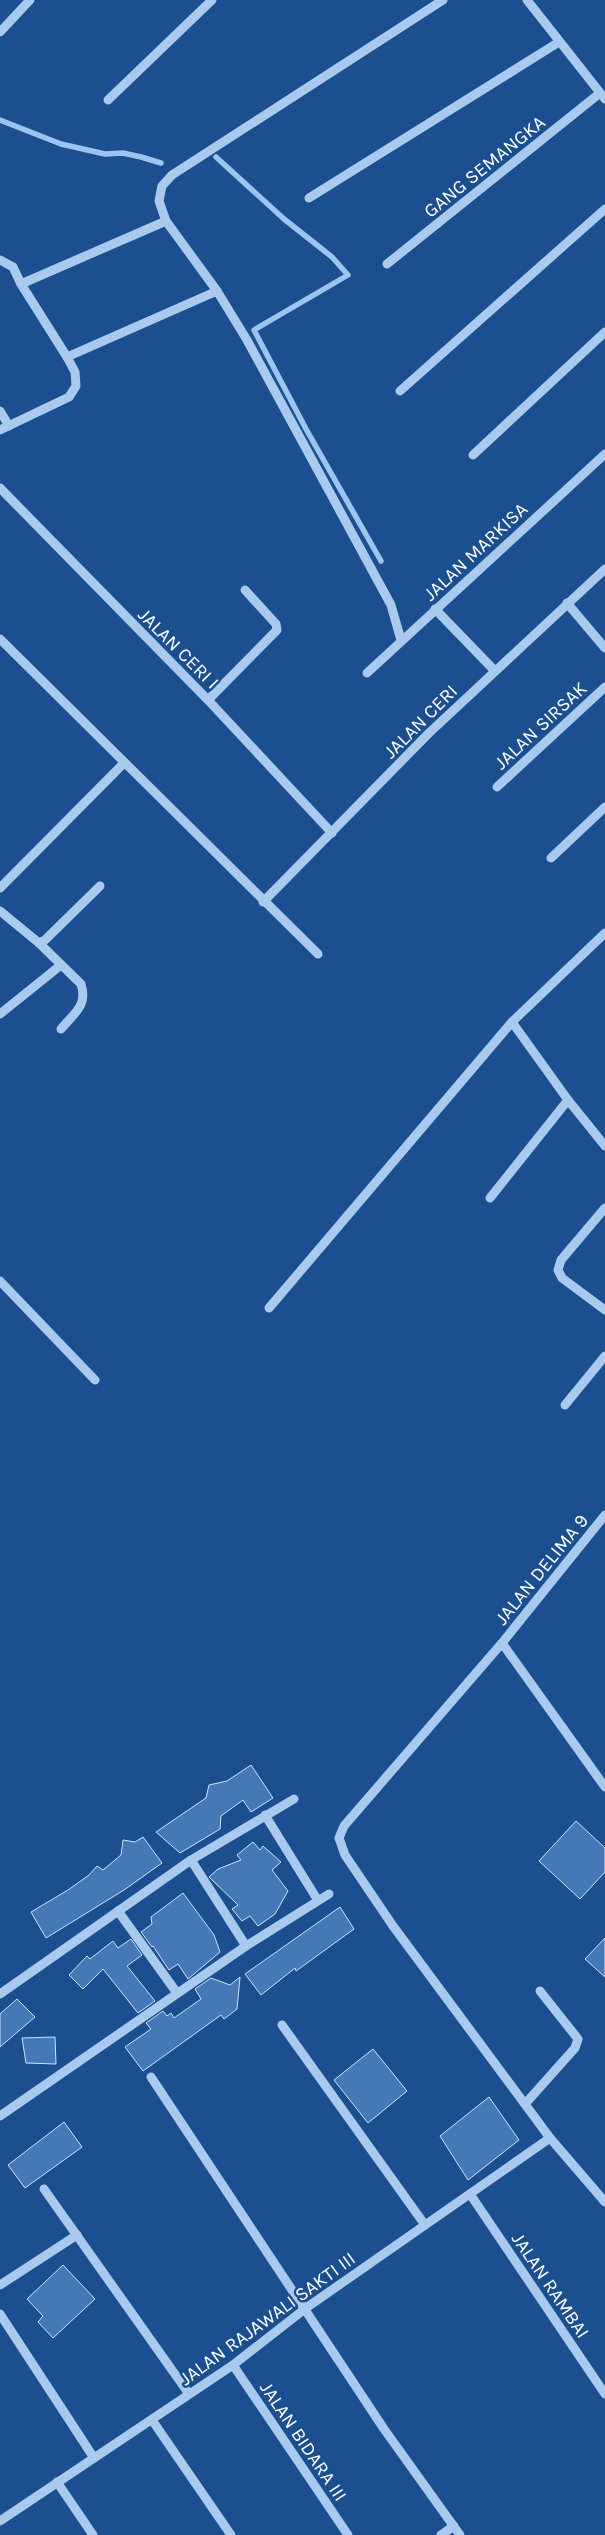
<svg xmlns="http://www.w3.org/2000/svg" width="605" height="2535" font-family="Karla,sans-serif">
<rect width="100%" height="100%" fill="#1b4f8f"/>
<g fill="none" stroke-linecap="round" stroke-linejoin="round">
<g stroke="#9cc4f0" stroke-width="5.5">
<path d="M0,120L61,144L105,154L123,153L141,157L161,163"/>
<path d="M216,157L284,219L332,257L348,275L254,330L306,429L381,561"/>
</g>
</g>
<g fill="#4478b7" stroke="#cfe3fa">
<path d="M251,1765L273,1798L251,1812L243,1800L221,1816L220,1829L180,1853L156,1832L206,1798L209,1785L227,1781Z"/>
<path d="M576,1821L605,1848V1872L580,1899L539,1861Z"/>
<path d="M143,1837L162,1863L124,1890L46,1938L31,1912L68,1890L89,1875L97,1866L103,1870L121,1855L123,1840L135,1842Z"/>
<path d="M253,1842L260,1850L263,1846L281,1862L272,1870L288,1891L275,1914L258,1926L250,1916L242,1921L232,1909L238,1905L209,1877L218,1869L241,1860L237,1855Z"/>
<path d="M183,1893L214,1935L220,1952L188,1979L178,1964L169,1970L153,1946L152,1947L141,1932L152,1924L151,1917Z"/>
<path d="M340,1907L354,1929L296,1971L295,1968L261,1995L245,1974Z"/>
<path d="M605,1938V1977L585,1959Z"/>
<path d="M131,1939L142,1955L127,1966L155,2001L138,2013L103,1969L83,1989L69,1975L87,1956L90,1959L113,1941L118,1948Z"/>
<path d="M240,1977L237,2009L224,2019L221,2015L143,2071L125,2047L151,2029L146,2023L163,2011L167,2016L171,2013L174,2018L201,1999L195,1989L211,1978L230,1985Z"/>
<path d="M17,1999L35,2017L0,2047V2014Z"/>
<path d="M55,2037L56,2064L26,2063L22,2038Z"/>
<path d="M373,2049L407,2091L368,2123L334,2080Z"/>
<path d="M489,2097L519,2140L468,2180L440,2136Z"/>
<path d="M64,2122L82,2147L25,2188L8,2165Z"/>
<path d="M63,2265L95,2299L53,2338L38,2322L43,2316L27,2299Z"/>
</g>
<g fill="none" stroke-linecap="round" stroke-linejoin="round">
<g stroke="#a9c9ee" stroke-width="9">
<path d="M527,0L605,99"/>
<path d="M0,32L30,0"/>
<path d="M108,100L212,0"/>
<path d="M309,198L559,42"/>
<path d="M0,260L13,267L21,284L67,357L75,372L76,386L69,397L0,430"/>
<path d="M387,264L600,93"/>
<path d="M21,284L166,221"/>
<path d="M67,357L217,291"/>
<path d="M400,391L605,209"/>
<path d="M0,411L9,426"/>
<path d="M473,455L605,332"/>
<path d="M0,488L208,700L332,833"/>
<path d="M567,603L605,648"/>
<path d="M435,609L494,670"/>
<path d="M0,639L318,954"/>
<path d="M401,640L391,605L247,340L217,291L166,221L159,201L162,186L172,175L443,0"/>
<path d="M367,673L605,454"/>
<path d="M208,700L277,630L276,624L245,590"/>
<path d="M497,787L605,687"/>
<path d="M551,858L605,807"/>
<path d="M0,888L124,763"/>
<path d="M263,902L429,733L605,569"/>
<path d="M0,911L39,943L45,940L100,886"/>
<path d="M39,943L81,984C88,1006 74,1013 61,1029"/>
<path d="M0,1014L61,965"/>
<path d="M512,1022L568,1100L605,1146"/>
<path d="M490,1198L568,1100"/>
<path d="M605,1208L561,1260L558,1270L562,1278L605,1310"/>
<path d="M0,1281L95,1380"/>
<path d="M269,1308L512,1022L605,933"/>
<path d="M565,1405L605,1356"/>
<path d="M605,1515L502,1643L344,1826L339,1838L345,1855L393,1926L550,2138L605,2202"/>
<path d="M502,1643L605,1787"/>
<path d="M265,1815L317,1899"/>
<path d="M191,1860L246,1946"/>
<path d="M118,1911L177,1993"/>
<path d="M0,1994L191,1860L294,1799"/>
<path d="M282,2025L425,2225"/>
<path d="M151,2077L384,2429L460,2535"/>
<path d="M525,2104L575,2048L578,2039L540,1991"/>
<path d="M0,2116L246,1946L329,1894"/>
<path d="M44,2189L189,2394"/>
<path d="M470,2194L605,2394"/>
<path d="M0,2285L77,2235"/>
<path d="M0,2314L94,2458"/>
<path d="M233,2365L348,2535"/>
<path d="M152,2420L231,2535"/>
<path d="M57,2482L93,2535"/>
<path d="M0,2521L233,2365L306,2308L550,2138"/>
<path d="M441,2535L454,2526"/>
</g>
</g>
<g text-anchor="middle" stroke-width="5" stroke-linejoin="round" paint-order="stroke">
<g font-size="19" fill="#fff" stroke="#1b4f8f">
<text transform="translate(484 166) rotate(-39)" y="7">GANG SEMANGKA</text>
<text transform="translate(475 551) rotate(-43)" y="7">JALAN MARKISA</text>
<text transform="translate(179 648) rotate(45)" y="7">JALAN CERI I</text>
<text transform="translate(420 721) rotate(-45)" y="7">JALAN CERI</text>
<text transform="translate(540 725) rotate(-43)" y="7">JALAN SIRSAK</text>
<text transform="translate(541 1569) rotate(-51)" y="7">JALAN DELIMA 9</text>
<text transform="translate(551 2285) rotate(56)" y="7">JALAN RAMBAI</text>
<text transform="translate(267 2318) rotate(-36)" y="7">JALAN RAJAWALI SAKTI III</text>
<text transform="translate(304 2441) rotate(56)" y="7">JALAN BIDARA III</text>
</g>
</g>
</svg>
